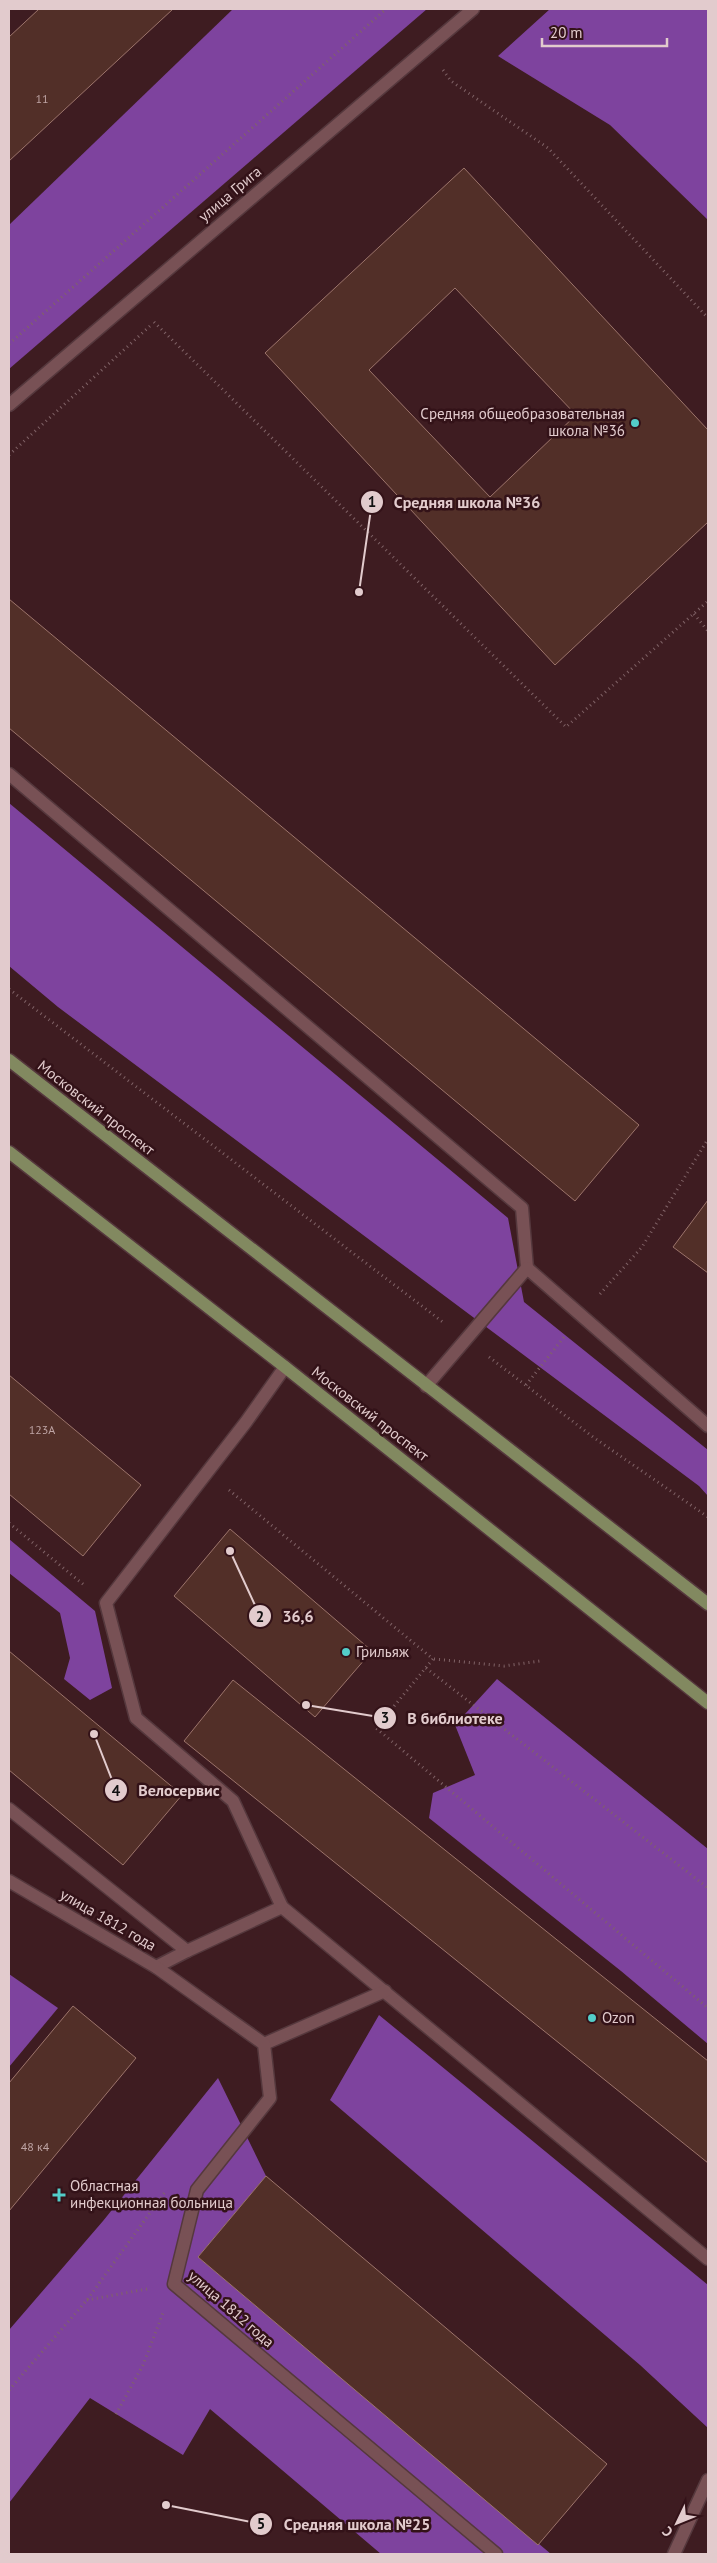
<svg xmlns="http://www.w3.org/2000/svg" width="717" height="2563" font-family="'PT Sans',sans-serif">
<rect width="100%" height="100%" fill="#3e1c21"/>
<g fill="#7e439e">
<path d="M233,9H427L9,369V225Z"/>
<path d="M550,9H708V220L610,125L498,56Z"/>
<path d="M9,803L508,1218L524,1302L708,1450V1496L699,1486L58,1007L9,966Z"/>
<path d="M9,1539L95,1611L112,1688L90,1700L64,1679L70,1658L60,1613L9,1573Z"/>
<path d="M497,1679L708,1849V2044L621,1971L429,1818L433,1793L475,1775L455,1725Z"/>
<path d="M9,1974L58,2008L9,2067Z"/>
<path d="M379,2015L708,2285V2428L640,2365L330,2100Z"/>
<path d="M218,2078L266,2176L198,2257L551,2554H381L210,2409L183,2455L90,2398L9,2503V2330L103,2221Z"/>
</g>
<g fill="#522f28" stroke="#9c746b" fill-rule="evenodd">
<path d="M39,9H173L9,161V37Z"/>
<path d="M464,168L708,430V522L555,665L265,353ZM455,288L576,415L490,497L369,370Z"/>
<path d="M9,599L639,1125L575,1201L9,728Z"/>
<path d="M708,1200V1273L673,1247Z"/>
<path d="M9,1375L141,1485L83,1556L9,1494Z"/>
<path d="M230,1529L372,1651L315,1717L174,1596Z"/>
<path d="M9,1651L182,1795L123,1865L9,1770Z"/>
<path d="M233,1680L708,2061V2163L184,1741Z"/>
<path d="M73,2006L136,2058L9,2211V2083Z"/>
<path d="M266,2176L607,2464L538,2545L198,2257Z"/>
</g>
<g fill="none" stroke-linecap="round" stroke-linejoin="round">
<g stroke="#55383d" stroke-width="15">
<g id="lane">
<path d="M9,774L522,1208L527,1268"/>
<path d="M426,1386L527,1268L708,1426"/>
<path d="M9,1809L187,1951L282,1907L708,2259"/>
<path d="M282,1907L233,1801L136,1718L106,1603L246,1422L285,1367"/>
<path d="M156,1967L187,1951"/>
<path d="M264,2044L385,1991"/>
<path d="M674,2554L708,2480"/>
</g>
</g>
<g stroke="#55383d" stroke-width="15">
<g id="street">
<path d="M9,405L473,9"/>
<path d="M9,1881L156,1967L264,2044L270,2098L197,2190L174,2284L496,2554"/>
</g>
</g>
<g stroke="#55383d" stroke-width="15">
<g id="primary">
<path d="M9,1060L708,1604"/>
<path d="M9,1152L285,1367L708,1703"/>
</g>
</g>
<g stroke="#806367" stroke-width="3" stroke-dasharray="1 4" stroke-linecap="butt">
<path d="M443,70L451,81L548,148L708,318"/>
<path d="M154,322L566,727L708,601"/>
<path d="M9,344L386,9"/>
<path d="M9,455L150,326"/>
<path d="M694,614L708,631"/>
<path d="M9,989L444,1323"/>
<path d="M600,1294L642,1247L708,1139"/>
<path d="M489,1357L593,1437L708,1517"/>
<path d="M526,1385L564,1337"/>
<path d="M229,1490L433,1659L376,1728L708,2008"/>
<path d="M9,1523L84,1585"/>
<path d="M434,1659L504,1666L540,1661"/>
<path d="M426,1668L708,1888"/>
<path d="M87,2300L147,2289"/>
<path d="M9,2390L87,2300L165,2192"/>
<path d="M116,2414L143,2365L163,2313"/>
</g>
<use href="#lane" stroke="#785155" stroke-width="12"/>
<use href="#street" stroke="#785155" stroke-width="12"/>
<use href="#primary" stroke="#828960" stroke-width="12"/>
</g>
<g fill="#53cdc9" stroke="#331218" stroke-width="2">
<circle cx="635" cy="423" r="5"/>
<circle cx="346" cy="1652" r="5"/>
<circle cx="592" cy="2018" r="5"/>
<path d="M56.5 2187.5h5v5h5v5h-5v5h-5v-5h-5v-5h5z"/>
</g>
<g text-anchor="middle" stroke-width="5" stroke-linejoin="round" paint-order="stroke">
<g font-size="12" fill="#bea4a4">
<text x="42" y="103">11</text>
<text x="42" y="1434">123А</text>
<text x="35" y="2151">48 к4</text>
</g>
<g font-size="15" fill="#e2cbcd" stroke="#331218">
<text transform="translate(230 194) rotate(-40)" y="5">улица Грига</text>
<text transform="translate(96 1108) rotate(38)" y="5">Московский проспект</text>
<text transform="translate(370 1414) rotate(38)" y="5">Московский проспект</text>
<text transform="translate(108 1920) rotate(30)" y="5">улица 1812 года</text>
<text transform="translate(231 2309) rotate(41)" y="5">улица 1812 года</text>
</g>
<g font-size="15" fill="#e2cbcd" stroke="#331218" text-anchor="start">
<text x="625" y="419" text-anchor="end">Средняя общеобразовательная<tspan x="625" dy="17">школа №36</tspan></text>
<text x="356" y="1657">Грильяж</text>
<text x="602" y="2023">Ozon</text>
<text x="70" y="2191">Областная<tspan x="70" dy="17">инфекционная больница</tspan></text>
</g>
</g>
<path fill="none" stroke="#e2cbcd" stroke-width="2" d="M359 592L372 502M230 1551L260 1616M306 1705L385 1718M94 1734L116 1790M166 2505L261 2524"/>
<g fill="#e2cbcd" stroke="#331218" stroke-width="2">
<circle cx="359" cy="592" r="5"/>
<circle cx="230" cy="1551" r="5"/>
<circle cx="306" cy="1705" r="5"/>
<circle cx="94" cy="1734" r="5"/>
<circle cx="166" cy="2505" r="5"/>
<circle cx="372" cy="502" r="12"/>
<circle cx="260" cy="1616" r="12"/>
<circle cx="385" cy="1718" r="12"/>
<circle cx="116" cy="1790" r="12"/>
<circle cx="261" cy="2524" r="12"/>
</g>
<g font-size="15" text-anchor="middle" font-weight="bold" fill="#111">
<text x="372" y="507">1</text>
<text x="260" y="1622">2</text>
<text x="385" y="1723">3</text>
<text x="116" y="1796">4</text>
<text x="261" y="2529">5</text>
</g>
<g font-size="16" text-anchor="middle" font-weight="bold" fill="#e2cbcd" stroke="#331218" stroke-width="5" stroke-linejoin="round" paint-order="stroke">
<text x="467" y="508">Средняя школа №36</text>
<text x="298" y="1622">36,6</text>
<text x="455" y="1724">В библиотеке</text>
<text x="179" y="1796">Велосервис</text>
<text x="357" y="2530">Средняя школа №25</text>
</g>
<rect width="717" height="2563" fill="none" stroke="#e2cbcd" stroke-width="20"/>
<g transform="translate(677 2523) rotate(227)" stroke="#331218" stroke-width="4" paint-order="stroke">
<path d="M0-4L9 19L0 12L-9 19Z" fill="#e2cbcd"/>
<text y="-8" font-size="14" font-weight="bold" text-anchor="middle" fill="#e2cbcd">С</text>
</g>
<path d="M542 38v8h125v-8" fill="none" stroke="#e2cbcd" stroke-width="2.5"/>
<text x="550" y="38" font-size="15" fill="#e2cbcd" stroke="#331218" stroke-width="4" paint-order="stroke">20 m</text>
</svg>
